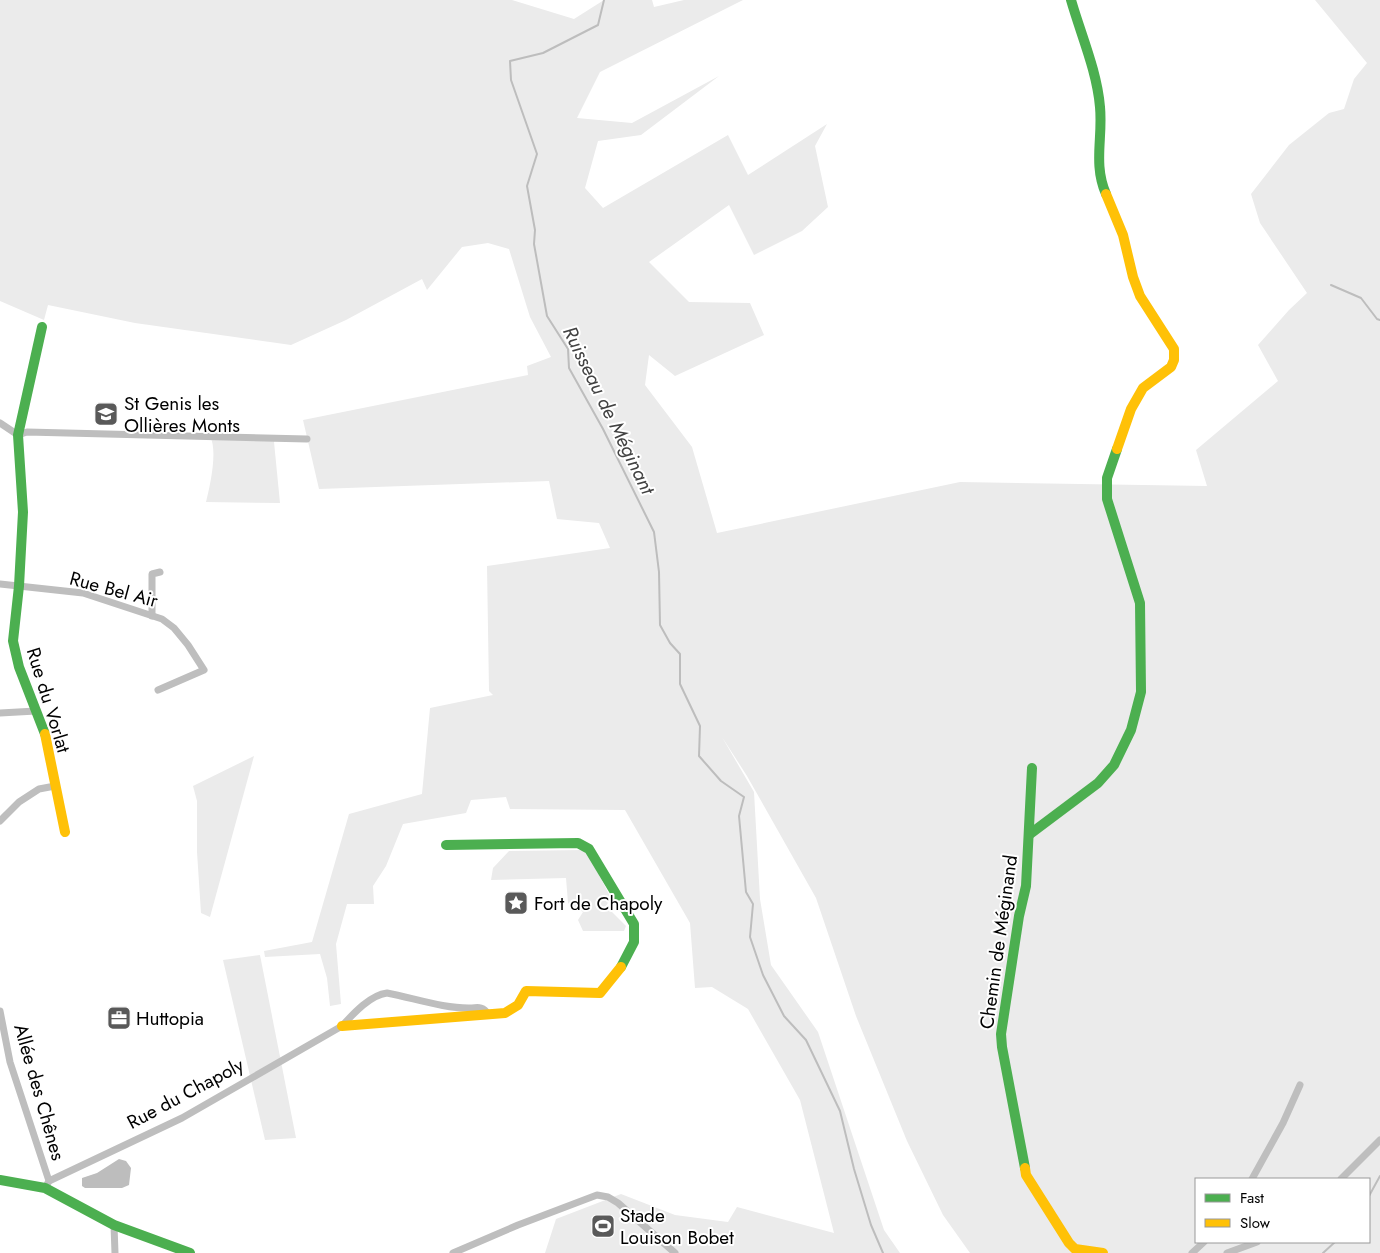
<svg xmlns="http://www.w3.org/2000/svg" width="1380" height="1253" font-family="Jost,sans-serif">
<rect width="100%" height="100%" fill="#fff"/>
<g fill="#ebebeb" fill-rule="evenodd">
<path d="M0,0H512L574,19L604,0H652L654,7L684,0H743L600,72L577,118L632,123L719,76L641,135L598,141L585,188L603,208L728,135L748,175L827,124L815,146L828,207L802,231L754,255L729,205L649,262L689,302L750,303L764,335L675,376L649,355L645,385L692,447L717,533L960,482L1207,486L1196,450L1278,381L1258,345L1289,310L1307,293L1260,223L1251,194L1289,145L1329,113L1344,109L1354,79L1367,63L1315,0H1380V1253H970L943,1215L907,1141L856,1016L816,898L747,776L722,737L754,792L760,899L771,965L818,1032L884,1230L900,1253H545L556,1219L621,1194L675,1215L728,1222L737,1207L834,1233L800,1100L748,1009L712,987L695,988L690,923L625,810L510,809L506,797L471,800L466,813L403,824L386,866L373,886L374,904H347L336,944L341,1004L330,1006L327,978L320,954L265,957L264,951L312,942L349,814L422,794L430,708L493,695L489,691L487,566L610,548L599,523L557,519L549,481L319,489L303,420L528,375L527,366L551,357L530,317L509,249L488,243L462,247L427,290L422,279L346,320L291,345L135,323L48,305L44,320L0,301ZM1196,1179H1369V1242H1196Z"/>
<path d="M210,436L277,438L274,442L280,503L206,502C210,486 218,451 210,436Z"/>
<path d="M254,756L210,917L201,913L197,852V801L193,786Z"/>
<path d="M582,850L588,854L611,898L606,906L626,926L624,931H583L578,920L583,912L568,903L566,878L491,880L493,868L509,851Z"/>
<path d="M260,955L296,1138L265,1140L223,960Z"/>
</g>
<path fill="#bdbdbd" d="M119,1159L126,1161L131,1168L129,1185L122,1188H85L82,1186V1178L97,1173Z"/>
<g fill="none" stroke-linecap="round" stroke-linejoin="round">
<g stroke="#bdbdbd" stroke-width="2">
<path d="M604,0L598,25L543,53L510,61L511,80L537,154L527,186L535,230L534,244L547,316L568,349L569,368L603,429L654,532L659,572L660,625L670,643L680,654V684L700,726L699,756L721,781L744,797L739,816L746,892L753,904L750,937L763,975L784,1016L806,1040L840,1111L854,1169L871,1225L883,1253"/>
<path d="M1331,285L1361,298L1377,319L1380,320"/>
<path d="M1369,1196L1380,1176"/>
<path d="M1323,1253L1335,1242"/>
</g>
<g stroke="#bebebe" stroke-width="7">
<path d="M0,423L18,435L27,432L307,439"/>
<path d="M0,584L83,593L162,619L174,628L188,645L204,670L158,690"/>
<path d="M152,616V574L160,572"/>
<path d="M0,713L36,711"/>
<path d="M0,821L19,802L39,789L55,786"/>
<path d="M0,1011L10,1062L49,1181"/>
<path d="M1252,1179L1283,1123L1300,1085"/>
<path d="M1341,1179L1380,1140"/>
<path d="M45,1188L49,1181L182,1118L342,1026C353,1014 370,995 387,993C414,998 444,1009 472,1008C479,1007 484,1007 488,1014"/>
<path d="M114,1225L115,1253"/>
<path d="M453,1253L518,1225L597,1195L608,1197L618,1203L675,1253"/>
<path d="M1192,1253L1204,1242"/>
<path d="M1227,1253L1257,1242"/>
</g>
<g stroke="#4caf50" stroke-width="10">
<path d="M1071,0C1081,35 1097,71 1100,107C1103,138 1093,164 1106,194"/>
<path d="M42,327L18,435L23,512L19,586L13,641L19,667L45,734"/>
<path d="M1030,834L1098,783L1114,765L1131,730L1141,692L1140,603L1107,499V478L1117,449"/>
<path d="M446,845L578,843L589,849L634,924V942L621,967"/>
<path d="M1025,1168L1002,1047L1001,1034L1019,916L1026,886L1032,768"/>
<path d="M0,1180L45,1188L114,1225L190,1253"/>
</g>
<g stroke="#ffc107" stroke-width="10">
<path d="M1106,194L1123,235L1133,277L1140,296L1174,349V360L1171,367L1143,388L1131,409L1117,449"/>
<path d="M45,734L65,832"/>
<path d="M342,1026L505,1013L518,1005L526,991L600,993L621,967"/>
<path d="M1025,1168L1026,1175L1069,1243L1075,1249L1103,1253"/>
</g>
</g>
<defs>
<g id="school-square" transform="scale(1.25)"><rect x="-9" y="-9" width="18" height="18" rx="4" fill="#595959" stroke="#fff"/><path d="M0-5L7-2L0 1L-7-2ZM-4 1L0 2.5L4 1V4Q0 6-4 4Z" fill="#fff"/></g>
<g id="sight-square" transform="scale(1.25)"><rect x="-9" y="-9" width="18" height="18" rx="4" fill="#595959" stroke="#fff"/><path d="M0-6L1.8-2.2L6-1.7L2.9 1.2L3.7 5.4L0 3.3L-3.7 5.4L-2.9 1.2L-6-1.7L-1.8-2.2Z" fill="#fff"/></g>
<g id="office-square" transform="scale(1.25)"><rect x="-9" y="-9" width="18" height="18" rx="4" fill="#595959" stroke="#fff"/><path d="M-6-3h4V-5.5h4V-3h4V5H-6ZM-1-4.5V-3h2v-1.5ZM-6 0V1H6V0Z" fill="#fff"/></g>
<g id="stadium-square" transform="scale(1.25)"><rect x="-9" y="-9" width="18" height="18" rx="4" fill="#595959" stroke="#fff"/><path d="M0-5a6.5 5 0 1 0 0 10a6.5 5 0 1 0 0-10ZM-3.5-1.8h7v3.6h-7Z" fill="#fff"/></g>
</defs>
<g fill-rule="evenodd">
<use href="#school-square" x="106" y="414"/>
<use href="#sight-square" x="516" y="903"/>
<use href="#office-square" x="119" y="1018"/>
<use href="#stadium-square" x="603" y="1226"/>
</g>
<g text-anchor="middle" stroke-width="4" stroke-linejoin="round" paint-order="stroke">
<g font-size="19" fill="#000" stroke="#fff" text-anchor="start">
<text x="124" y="410">St Genis les<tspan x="124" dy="22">Ollières Monts</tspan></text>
<text x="534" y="910">Fort de Chapoly</text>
<text x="136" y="1025">Huttopia</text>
<text x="620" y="1222">Stade<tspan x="620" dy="22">Louison Bobet</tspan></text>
</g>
<g font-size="19" fill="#000" stroke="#fff">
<text transform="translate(114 589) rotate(15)" y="7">Rue Bel Air</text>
<text transform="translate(49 700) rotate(73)" y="7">Rue du Vorlat</text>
<text transform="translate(998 942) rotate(-82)" y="7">Chemin de Méginand</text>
<text transform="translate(40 1092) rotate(74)" y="7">Allée des Chênes</text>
<text transform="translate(185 1093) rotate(-28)" y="7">Rue du Chapoly</text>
</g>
<g font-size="20" font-style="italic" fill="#424242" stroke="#fff">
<text transform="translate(609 410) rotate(64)" y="7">Ruisseau de Méginant</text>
</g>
</g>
<rect x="1195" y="1178" width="175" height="65" fill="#ffffff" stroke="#999999"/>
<rect x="1205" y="1194" width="25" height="8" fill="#4caf50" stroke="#999999"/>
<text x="1240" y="1203" font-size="15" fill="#000000">Fast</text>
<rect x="1205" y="1219" width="25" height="8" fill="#ffc107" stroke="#999999"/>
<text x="1240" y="1228" font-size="15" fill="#000000">Slow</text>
</svg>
